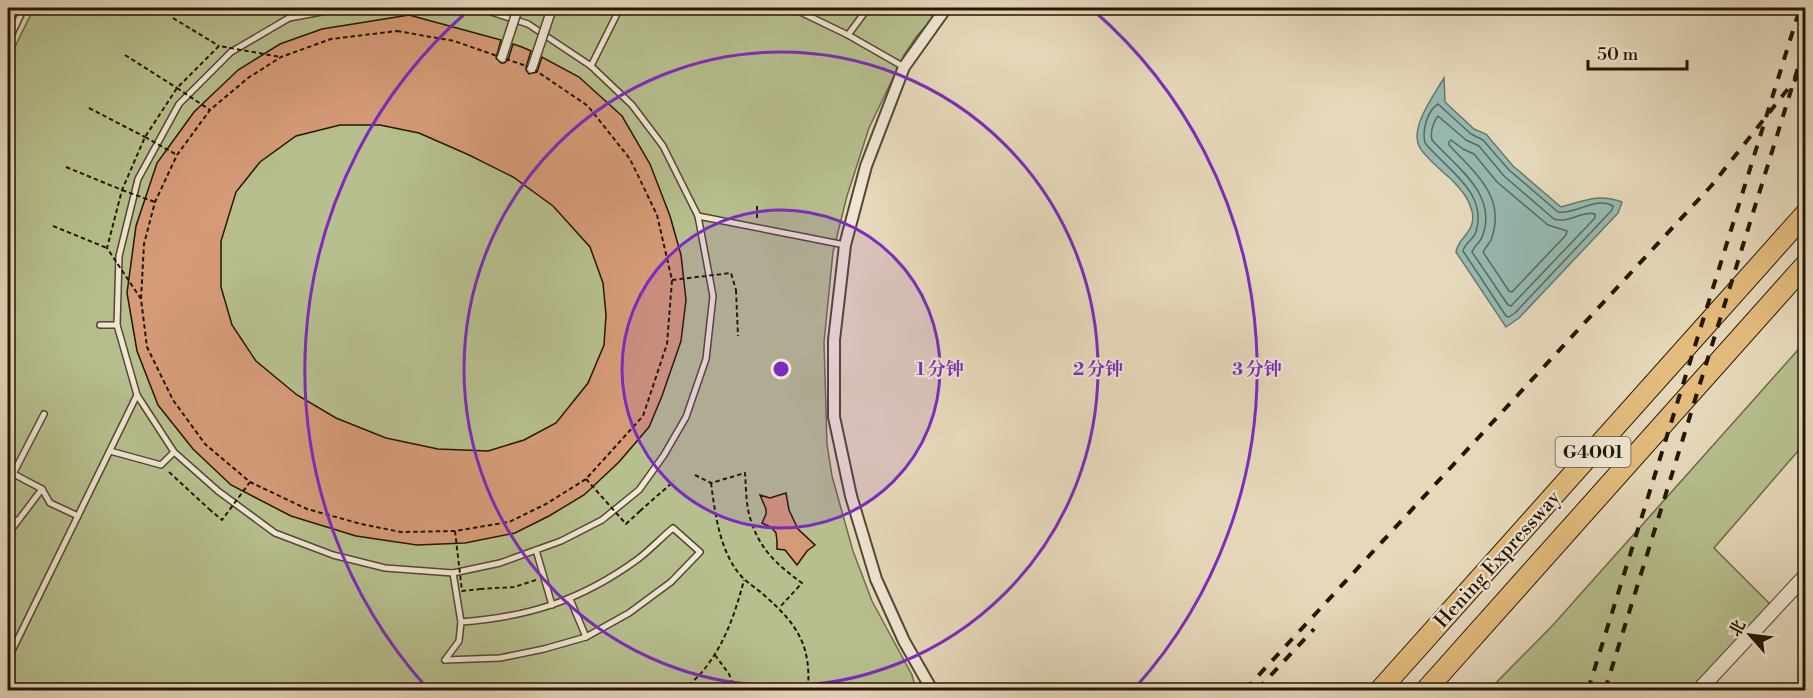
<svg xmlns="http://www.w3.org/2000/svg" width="1813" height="698" font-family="'Libre Bodoni','Noto Serif SC',serif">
<rect width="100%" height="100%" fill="#e6d9bb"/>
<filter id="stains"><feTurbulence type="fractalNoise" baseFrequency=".00333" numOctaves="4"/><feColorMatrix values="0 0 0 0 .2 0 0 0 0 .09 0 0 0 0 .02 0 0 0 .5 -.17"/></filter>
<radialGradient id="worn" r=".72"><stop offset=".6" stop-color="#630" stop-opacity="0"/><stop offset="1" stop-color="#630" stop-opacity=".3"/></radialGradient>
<g fill="#b7bf8e" stroke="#6e6a49" stroke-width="1.5">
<path d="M34,8H941L916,37L904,55L869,128L847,196L833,252L824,342L827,444L832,476L853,551L872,601L912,675L916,690H8V61Z"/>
<path d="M1805,342V443L1714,548L1774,608L1699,690H1489L1553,625Z"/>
</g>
<path fill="#96bab2" stroke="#68786c" stroke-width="1.5" d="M1444,78L1445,102L1474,129L1486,134L1513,166L1561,207C1584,201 1598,193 1622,202L1618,213L1519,318L1506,327L1456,252C1458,237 1477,232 1472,211C1469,198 1461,190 1452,180C1444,173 1423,155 1419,146C1410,127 1434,95 1444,78Z"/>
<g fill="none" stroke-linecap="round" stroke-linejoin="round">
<g stroke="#5d685b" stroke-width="1.5">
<path d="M1438,104L1471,134L1483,140L1509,170L1558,212C1575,215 1596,196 1613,206L1612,210L1515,313L1509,317L1506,316L1463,251C1465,243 1473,240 1476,232C1488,192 1447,170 1425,143C1422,130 1427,111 1438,104Z"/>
<path d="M1438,116L1466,140L1479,146L1504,176L1554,219C1569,224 1582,210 1595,214V218L1511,306L1508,305L1472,252C1474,246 1480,243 1482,237C1499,195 1456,167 1432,140C1430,133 1433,122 1438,116Z"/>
<path d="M1451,140L1463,149L1474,154L1497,182L1548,225L1567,231L1566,235L1512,292L1509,291L1483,252C1485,248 1489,244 1491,240C1507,197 1475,173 1449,145V142Z"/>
</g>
</g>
<g fill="#d49b76" stroke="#241604" stroke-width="1.5" fill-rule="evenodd">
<path d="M409,15L501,40L496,58L501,63H504L508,60L513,44L522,47L531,51L526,67V70L529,74L537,72L542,57L579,77L622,116L650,164L670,216L681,255L686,300L681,341L662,396L649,427L619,462L584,495L549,516L515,533L465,543L417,545L356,536L291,516L231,485L193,449L158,405L137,351L127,293L136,226L157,163L194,112L238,70L280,44L322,29ZM340,125H380L419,133L469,155L513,177L553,206L590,247L603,283L606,315L604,345L588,383L556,423L524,440L488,451L438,449L386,438L336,418L297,395L256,361L232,325L221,287V241L236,192L260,162L296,136Z"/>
<path d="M786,493L789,510L798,529L815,545L807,551L797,565L785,550L777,549V541L776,533L771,527L762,523L766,514V509L760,495L770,498Z"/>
</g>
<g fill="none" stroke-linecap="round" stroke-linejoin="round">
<g stroke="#544732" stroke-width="8">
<g id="service">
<path d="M343,8L289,18L231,52L179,104L138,179L119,256L117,325L137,395L174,452L218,491L275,533L333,555L385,568L453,573L500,563L561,541L602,520L639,490L664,455L686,417L706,359L713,296L698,216L663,146L632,105L591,66L528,24L479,8"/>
<path d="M792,8L848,35L904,67"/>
<path d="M848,35L868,8"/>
<path d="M8,42L24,8"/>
<path d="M591,66L620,8"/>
<path d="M698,216L845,245"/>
<path d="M100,325H117"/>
<path d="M110,451L161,465L174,452"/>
<path d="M8,471L42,489L50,503L78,516"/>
<path d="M13,474L44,414"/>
<path d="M8,516L17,521"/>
<path d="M8,534L42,489"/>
<path d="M536,550L552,605"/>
<path d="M570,599L586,637"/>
<path d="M8,659L137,395"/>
<path d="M445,660L500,658L544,649L586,637L629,613L671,582L700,552L673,528C661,538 650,550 638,559C582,600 529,617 461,622"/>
<path d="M445,660L459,641L461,622L453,573"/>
</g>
</g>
<g stroke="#544732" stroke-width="14">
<path id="minor" d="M932,690L904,641L876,579L851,496L834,417V340L845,245L866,166L904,67L946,8"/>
</g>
<g stroke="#544732" stroke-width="16">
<path id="tertiary" d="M1699,690L1806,575"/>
</g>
<g stroke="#241604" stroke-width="22">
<g id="motorway">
<path d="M1380,690L1806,213"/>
<path d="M1426,690L1806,264"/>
</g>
</g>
<g stroke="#241604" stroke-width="2" stroke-dasharray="4.5 3" stroke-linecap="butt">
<path d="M173,18L219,46"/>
<path d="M397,31L454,41L532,68L588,106L630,159L657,215L672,280L667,344L643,416L586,479L546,504L509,522L455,531L401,532L361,524L307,509L250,482L205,444L173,400L147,347L141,299L144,244L155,202L177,155L210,110L248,78L281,57L331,39Z"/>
<path d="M125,55L177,88"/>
<path d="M89,108L145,137"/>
<path d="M66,167L122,190"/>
<path d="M757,218V206"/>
<path d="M53,226L107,248"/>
<path d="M736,290L738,336"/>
<path d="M169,472L209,509"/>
<path d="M695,475L711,483L745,473C746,486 746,502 749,514C758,548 775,563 802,583L779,608"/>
<path d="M711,483C715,513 719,546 737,571C744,581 755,587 764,595C798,625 811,645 808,690"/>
<path d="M640,511L674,481"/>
<path d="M480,589L514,587L536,580"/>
<path d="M715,655L729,674L735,690"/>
<path d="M683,690C718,663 733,622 744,580"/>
</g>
<use href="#service" stroke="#efe6d3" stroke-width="5"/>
<use href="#minor" stroke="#efe6d3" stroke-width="10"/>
<use href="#tertiary" stroke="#efe6d3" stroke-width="14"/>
<use href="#motorway" stroke="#e3bc7e" stroke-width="20"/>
<g stroke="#241604" stroke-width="4" stroke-dasharray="10 10" stroke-linecap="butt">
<path d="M1245,690L1712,185L1806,66"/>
<path d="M1257,690L1314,629"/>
<path d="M1588,690L1800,8"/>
<path d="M1605,690L1806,42"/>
</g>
<g stroke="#544732" stroke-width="11" stroke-linecap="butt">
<g id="pedestrian-bridge">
<path d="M502,57L518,8"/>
<path d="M532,68L552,8"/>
</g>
</g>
<g stroke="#241604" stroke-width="2" stroke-dasharray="4.5 3" stroke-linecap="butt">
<path d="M177,88L210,110"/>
<path d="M145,137L177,155"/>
<path d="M122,190L155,202"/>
<path d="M672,280L731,273L736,290"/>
<path d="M141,299L107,248L122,190L145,137L177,88L219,46L281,57"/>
<path d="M586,479L626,524L640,511"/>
<path d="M209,509L222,520L250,482"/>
<path d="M455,531L462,591L480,589"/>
</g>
<use href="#pedestrian-bridge" stroke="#efe6d3" stroke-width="8"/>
</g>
<circle cx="781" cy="369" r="159" fill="#7b2cbf" fill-opacity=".12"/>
<g fill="none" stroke="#7b2cbf" stroke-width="3">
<circle cx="781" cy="369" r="159"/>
<circle cx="781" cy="369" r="317"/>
<path d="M427 688A476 476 0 0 1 469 10M1093 10A476 476 0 0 1 1135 688"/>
</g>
<g text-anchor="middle" stroke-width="4.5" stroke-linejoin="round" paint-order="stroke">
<rect fill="#efe6d3" stroke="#615442" stroke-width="1.5" x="1555.5" y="437" width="75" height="30" rx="4.5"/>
<g font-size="18" font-weight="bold" fill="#241604">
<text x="1593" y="458">G4001</text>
</g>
<g font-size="20" fill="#241604" stroke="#efe6d3">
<text transform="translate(1497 559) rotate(-48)" y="7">Hening Expressway</text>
</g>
</g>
<circle cx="781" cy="369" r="9" fill="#7b2cbf" stroke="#efe6d3" stroke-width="3"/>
<g font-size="18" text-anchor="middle" font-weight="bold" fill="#7b2cbf" stroke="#efe6d3" stroke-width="4.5" stroke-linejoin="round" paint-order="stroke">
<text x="940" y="375">1 分钟</text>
<text x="1098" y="375">2 分钟</text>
<text x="1257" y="375">3 分钟</text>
</g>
<rect width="1813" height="698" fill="none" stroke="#e6d9bb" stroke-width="30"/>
<rect x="9" y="9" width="1795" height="680" fill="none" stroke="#241604" stroke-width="3"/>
<rect x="15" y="15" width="1783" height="668" fill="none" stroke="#241604" stroke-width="1.5"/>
<g transform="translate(1750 635) rotate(298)" stroke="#efe6d3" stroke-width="4.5" paint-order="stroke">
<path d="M0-4.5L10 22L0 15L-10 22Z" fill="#241604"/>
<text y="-9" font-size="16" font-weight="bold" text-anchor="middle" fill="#241604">北</text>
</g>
<path d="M1588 60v9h99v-9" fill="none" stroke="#241604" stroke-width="3"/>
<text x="1597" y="60" font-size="18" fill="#241604" stroke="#efe6d3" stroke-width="4.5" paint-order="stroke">50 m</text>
<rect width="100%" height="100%" filter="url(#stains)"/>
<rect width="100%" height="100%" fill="url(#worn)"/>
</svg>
